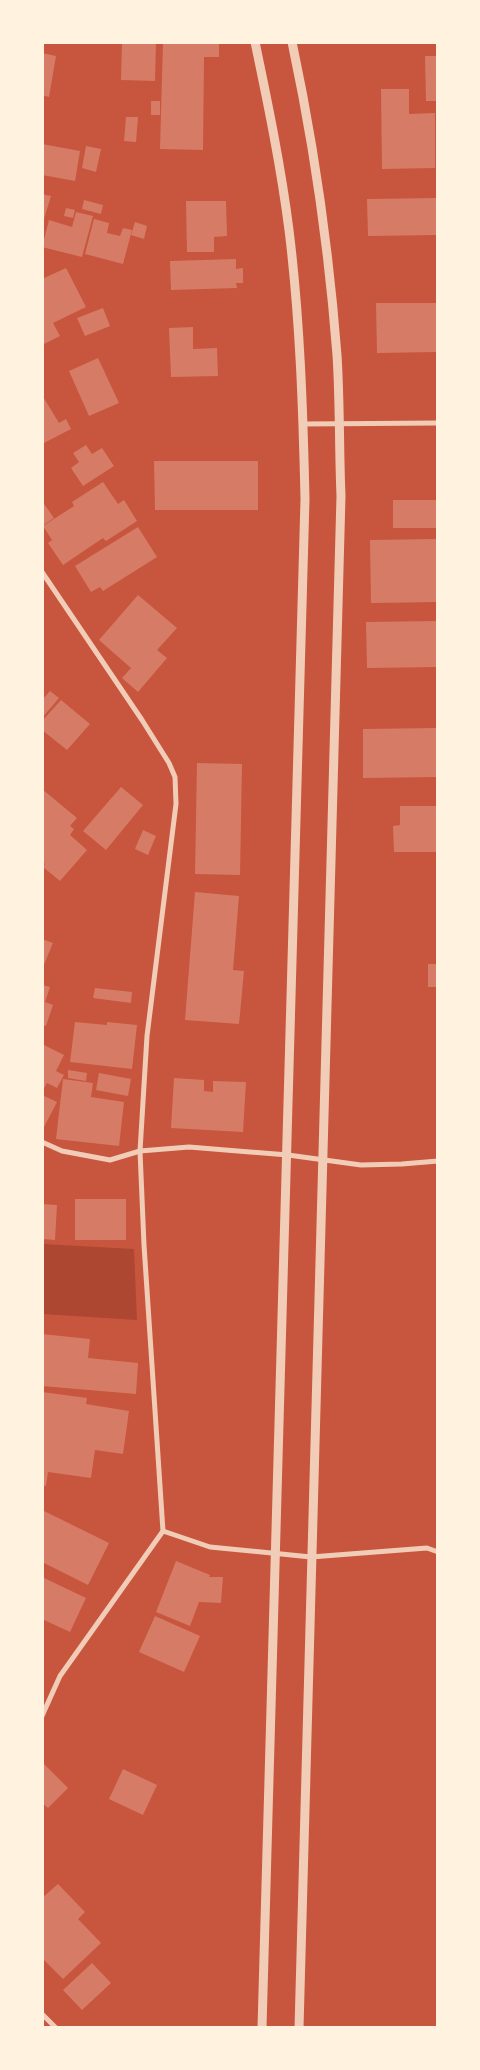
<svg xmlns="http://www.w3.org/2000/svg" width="480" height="2070" font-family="'Golos Text',sans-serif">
<rect width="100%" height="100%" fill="#c8553d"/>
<path fill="#ae4732" d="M42,1244L134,1249L137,1320L43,1314Z"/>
<g fill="#d67c66">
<path d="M122,42H156L155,81L121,80Z"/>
<path d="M163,42H219V57H204L203,150L160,149Z"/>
<path d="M42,53L56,56L49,97L42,95Z"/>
<path d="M425,56H438V101H426Z"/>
<path d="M381,89H409V114L435,113V168L382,169Z"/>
<rect x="151" y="101" width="9" height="14"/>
<path d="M126,117H138L136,142L124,141Z"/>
<path d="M42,144L80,151L75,181L42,175Z"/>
<path d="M86,146L101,149L96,172L82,168Z"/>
<path d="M42,194L51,196L43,222H42Z"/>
<path d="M438,198V235L368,236L367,199Z"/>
<path d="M84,200L103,205L101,214L82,209Z"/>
<path d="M186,201H226L227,236L214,237V252H187Z"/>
<path d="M66,208L75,210L73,218L64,216Z"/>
<path d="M76,212L93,216L82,257L42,247L49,220L72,227Z"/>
<path d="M94,219L109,223L107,233L120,236L123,228L132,230L123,264L85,254Z"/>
<path d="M135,222L147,226L144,239L131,235Z"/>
<path d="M236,259V269L243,268V283H236L237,288L171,290L170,261Z"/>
<path d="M66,268L86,307L53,323L60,336L42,345V279Z"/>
<path d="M376,303H438V352L377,353Z"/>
<path d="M103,308L110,326L85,336L77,318Z"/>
<path d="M193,327V349L217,348L218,376L171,377L169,328Z"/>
<path d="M98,358L119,403L89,416L69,371Z"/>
<path d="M42,395L59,423L66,419L71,429L42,444Z"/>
<path d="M86,445L92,454L102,448L114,466L83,486L71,468L79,462L73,453Z"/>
<path d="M154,461H258V510H155Z"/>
<path d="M103,482L118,504L124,500L137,521L106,541L103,538L63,565L48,543L52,540L43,526L74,506L72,502Z"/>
<rect x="393" y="500" width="45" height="28"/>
<path d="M42,501L54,518L42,526Z"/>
<path d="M138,527L157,557L103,591L100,587L91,592L75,566Z"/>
<path d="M438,539V602L371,603L370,540Z"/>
<path d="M138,595L177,628L157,650L167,658L138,692L122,678L131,668L99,640Z"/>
<path d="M438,621V667L367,668L366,622Z"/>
<path d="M50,691L59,698L42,718V700Z"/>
<path d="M61,700L90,724L67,750L42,730V721Z"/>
<path d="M438,728V777L363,778V729Z"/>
<path d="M197,763L242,764L240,875L195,874Z"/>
<path d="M121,787L143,805L106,850L83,831Z"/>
<path d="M42,789L77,818L70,826L74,829L70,835L87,850L60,881L43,867L45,864L42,861Z"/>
<path d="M400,806H438V852H394L393,826L400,825Z"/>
<path d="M143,830L156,836L148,855L135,849Z"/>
<path d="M195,892L239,896L233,970L244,971L239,1024L185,1020Z"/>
<path d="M42,939L53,943L43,967H42Z"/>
<rect x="428" y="964" width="10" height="23"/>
<path d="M42,985L50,987L45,1002L53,1005L46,1026L42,1025Z"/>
<path d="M95,988L132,992L131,1003L93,998Z"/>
<path d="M75,1022L107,1025V1022L137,1025L132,1069L70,1062Z"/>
<path d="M42,1044L64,1055L56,1071L64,1075L57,1088L47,1083L42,1092Z"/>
<path d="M68,1070L87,1073L86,1081L68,1078Z"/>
<path d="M99,1073L131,1079L128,1096L96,1090Z"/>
<path d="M174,1078L204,1080V1091L213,1092V1081L246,1082L243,1132L171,1128Z"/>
<path d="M63,1079L93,1083L91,1097L124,1102L119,1146L56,1139Z"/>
<path d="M42,1095L57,1102L42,1131Z"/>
<rect x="75" y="1199" width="51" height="41"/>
<path d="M42,1204L57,1205L55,1240L42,1239Z"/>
<path d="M42,1334L90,1339L88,1358L138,1363L136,1394L42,1386Z"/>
<path d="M42,1392L87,1398L86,1404L129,1411L123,1454L95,1450L91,1478L48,1472L46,1486L42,1485Z"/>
<path d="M42,1510L109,1543L88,1585L42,1562Z"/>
<path d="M176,1561L210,1575L209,1577H223L221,1603L199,1602L190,1626L156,1612Z"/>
<path d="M42,1577L86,1598L70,1632L42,1619Z"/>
<path d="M155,1616L200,1636L184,1672L139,1652Z"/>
<path d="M42,1762L68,1788L48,1808L42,1803Z"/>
<path d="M123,1769L157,1785L143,1815L109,1799Z"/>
<path d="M58,1884L85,1912L78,1919L101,1943L63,1979L42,1958V1898Z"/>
<path d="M92,1963L111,1983L82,2010L63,1990Z"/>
</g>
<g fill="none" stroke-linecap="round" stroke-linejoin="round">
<g stroke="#f1ccb7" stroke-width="5">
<path d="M303,424L438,423"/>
<path d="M42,572L142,720L169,763L175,777L176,804L147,1036L140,1151L144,1245L163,1531L60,1676L42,1716"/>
<path d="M42,1142L62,1151L110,1160L140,1151L189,1147L288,1155L361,1165L402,1164L438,1161"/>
<path d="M163,1531L210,1547L311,1557L427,1548L438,1552"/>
<path d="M42,2014L56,2028"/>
</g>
<g stroke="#f1ccb7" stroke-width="9">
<path d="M255,42C268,104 281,167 289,230C300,319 303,410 305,499L262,2028"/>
<path d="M292,42C314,145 329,251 337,355C340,402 339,449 341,496L299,2028"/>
</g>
</g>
<rect width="480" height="2070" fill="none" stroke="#fff3e0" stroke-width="88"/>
</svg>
